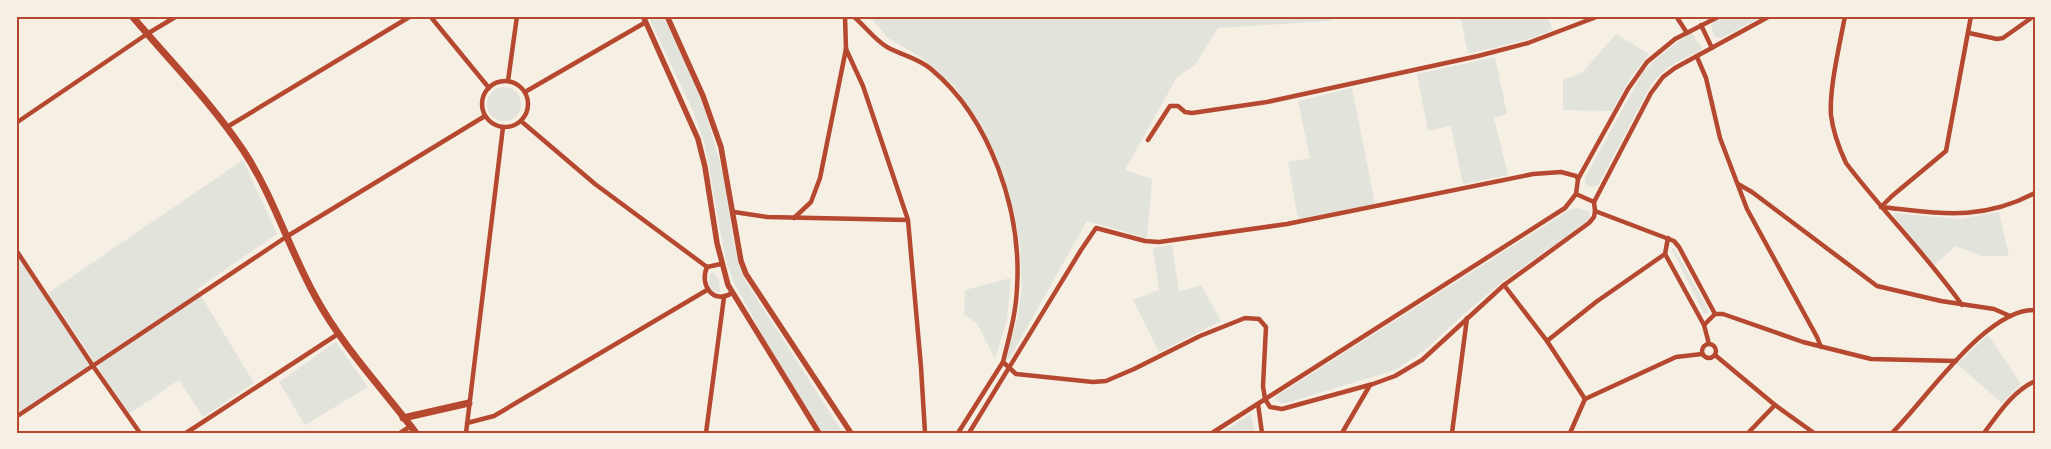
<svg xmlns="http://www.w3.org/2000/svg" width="2051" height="449" font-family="'Sofia Sans Condensed',sans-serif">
<rect width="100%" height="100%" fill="#f6efe4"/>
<g fill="#e2e4dc">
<path d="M648,16H663C676,43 690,70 700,97C709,122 716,148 723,175C731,210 730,246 745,280L843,433H823L768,345L733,281L727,264L720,231L705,145L694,113Z"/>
<path d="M869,16H1338L1330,21L1218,28L1195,65L1177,77L1125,170L1152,179L1147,238L1087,221L1008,361L1005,357L1017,320L1022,288L1020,245L1015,217L995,153L956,88L922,58L888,38Z"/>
<path d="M1460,16H1547L1553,30L1528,39L1468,54Z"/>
<path d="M1727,16H1764L1721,38L1715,37L1711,26L1712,23Z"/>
<path d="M1691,32L1702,48L1700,51C1677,62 1668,64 1651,85L1598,185L1592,187L1586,185L1585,178L1643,72L1658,57Z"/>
<path d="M1616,34L1649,54L1631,77L1612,111L1563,110V80L1582,73Z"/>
<path d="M1495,57L1507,114L1494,118L1508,175L1463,184L1451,126L1428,131L1417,74Z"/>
<circle cx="504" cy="104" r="17"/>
<path d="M1352,88L1375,204L1298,219L1288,162L1310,158L1298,101Z"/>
<path d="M243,160L277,234L197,289L254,383L203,417L179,380L129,414L48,293Z"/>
<path d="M1578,208L1590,212L1589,220L1502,282L1465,313L1424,351L1395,370L1283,404L1276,400L1275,397L1571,209Z"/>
<path d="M1999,212L2009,256H1981L1956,246L1934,265L1894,216V213L1960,219Z"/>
<path d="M1172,245L1179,292L1201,285L1221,321L1159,352L1133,300L1159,290L1153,248Z"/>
<path d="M1671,247L1674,248L1709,311L1708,313L1704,314Z"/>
<path d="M16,254L93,367L16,418Z"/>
<path d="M710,273H714L719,279L720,293L711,291L709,285Z"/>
<path d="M1011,278L1007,319L995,359L977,323L964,315L965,290Z"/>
<path d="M1988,335L2021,384L2002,403L1957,364Z"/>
<path d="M336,342L368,387L305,425L279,382Z"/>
<path d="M1251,414L1255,433H1221Z"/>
</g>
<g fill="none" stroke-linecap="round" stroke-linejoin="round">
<g stroke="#b5482f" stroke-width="4.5">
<path d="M430,16L489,88"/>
<path d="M853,16C865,26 874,39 887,47C901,55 918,58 931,69C991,119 1022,212 1017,288C1016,314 1009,337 1003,362L1016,374L1093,382L1106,381L1134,369L1200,336L1245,318L1259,319L1266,327L1263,386L1265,399L1270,407L1282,409L1373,384L1395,376L1422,360L1504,285L1589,223L1594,217L1595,211"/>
<path d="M1676,16L1687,33"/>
<path d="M1845,16C1840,43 1829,89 1831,115C1833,132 1839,148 1846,163C1883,212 1927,255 1962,305"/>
<path d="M1701,25L1712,48"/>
<path d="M1969,33L1997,39L2003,38L2034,16"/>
<path d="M846,49L863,86L908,220L921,367L925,433"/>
<path d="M1697,57L1706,78L1720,138L1747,209L1817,337L1821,347"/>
<path d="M508,81L517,16"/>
<circle cx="505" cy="104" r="23"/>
<path d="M525,92L646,22"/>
<path d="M521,121L595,184L707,267L721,264"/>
<path d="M16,123L147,34L177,16"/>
<path d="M227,127L411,16"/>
<path d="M1148,140L1170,106H1178L1185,112L1192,113L1267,102L1478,56L1528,43L1599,16"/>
<path d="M1738,184L1752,192L1877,286L1941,301L1994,309L2010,316"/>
<path d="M1576,194L1594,202"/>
<path d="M1594,202L1651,93L1663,77L1675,68L1770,16"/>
<path d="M1594,202L1595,211L1674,241L1679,247L1715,314"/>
<path d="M1881,207L1892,196L1946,151L1971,16"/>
<path d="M1881,207C1939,213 1980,222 2035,193"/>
<path d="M734,212L767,217L908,220"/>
<path d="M794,218L811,202L820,178L846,49L845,16"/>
<path d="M1668,238L1665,254L1704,325L1709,344"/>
<path d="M16,250L93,366L140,433"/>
<path d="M707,267C699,285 713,305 732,293"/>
<path d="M1504,285L1547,341L1585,399"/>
<path d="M1715,314H1723L1803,342L1871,359L1956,361"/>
<path d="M1704,325L1715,314"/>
<path d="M1547,341L1596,302L1665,254"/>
<circle cx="1709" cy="351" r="7"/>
<path d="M1715,355L1775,405L1814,433"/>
<path d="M1258,404L1262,433"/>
<path d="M16,417L286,237L485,116"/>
<path d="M467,423L494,416L707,290"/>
<path d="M186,433L338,334"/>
<path d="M400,433L411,426"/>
<path d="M466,433L503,127"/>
<path d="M706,433L724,297"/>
<path d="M958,433L1003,362"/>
<path d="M969,433L1081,250L1096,228L1145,241L1159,242L1287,224L1533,174L1561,172L1576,176L1578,179"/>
<path d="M1212,433L1565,208L1576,194L1578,179L1628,89L1647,62L1675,39L1720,16"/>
<path d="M1342,433L1370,385"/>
<path d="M1452,433L1467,318"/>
<path d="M1570,433L1585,399L1676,357L1702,354"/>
<path d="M1748,433L1775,405"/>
<path d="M1892,433C1925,401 1986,308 2035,310"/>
<path d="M1984,433C1999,413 2012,392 2035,381"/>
</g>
<g stroke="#b5482f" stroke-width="5.5">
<path d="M643,16L698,139L705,167L717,243L728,285L819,433"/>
<path d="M667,16L703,96L721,147L741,261L746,274L851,433"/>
</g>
<g stroke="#b5482f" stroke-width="7">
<path d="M132,16C169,60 211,102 243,150C273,195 289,249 315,296C342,346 382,388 416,433"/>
<path d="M403,418L469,403"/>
</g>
</g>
<rect width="2051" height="449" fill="none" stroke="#f6efe4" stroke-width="35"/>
<rect x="18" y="18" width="2016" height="414" fill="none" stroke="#b5482f" stroke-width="2"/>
</svg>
